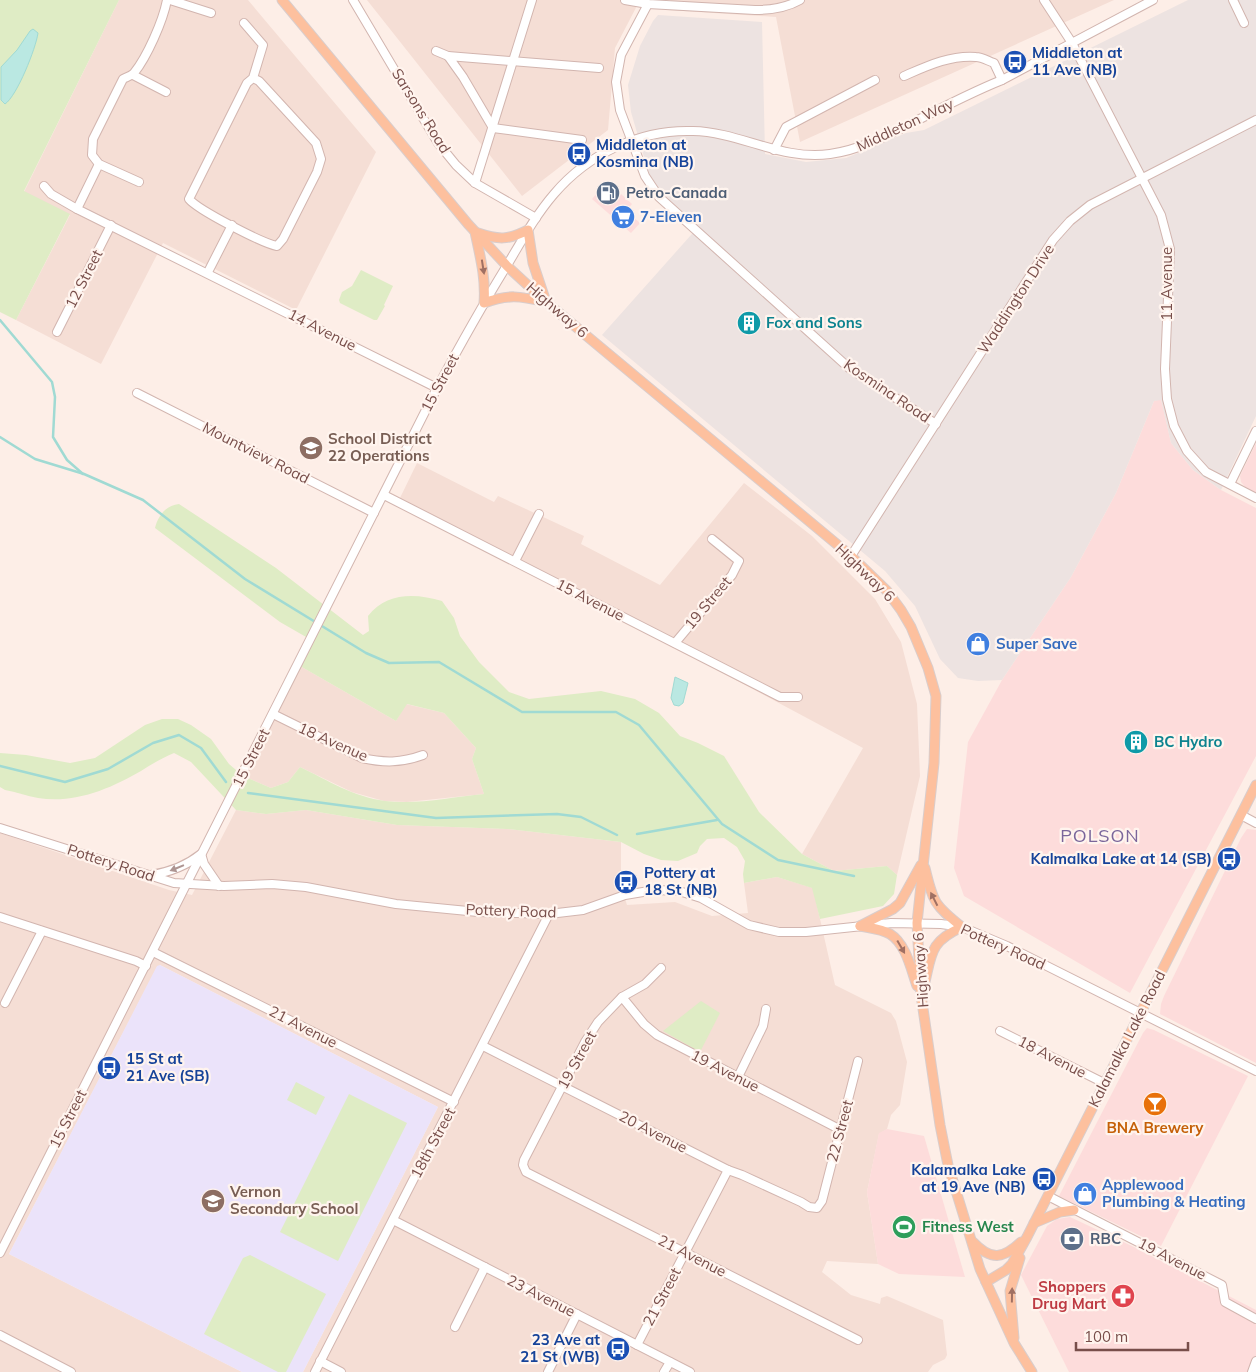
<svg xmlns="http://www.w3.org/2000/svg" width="1256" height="1372" font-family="Mulish,sans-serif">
<rect width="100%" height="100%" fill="#fdeee7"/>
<g fill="#f5ded5">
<path d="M119,0H248L376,152L296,310L163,243L101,364L16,320L70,215L24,192Z"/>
<path d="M367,0H640L615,48L608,130L522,196Z"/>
<path d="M671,0H1114L800,142L776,17L667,10Z"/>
<path d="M417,463L494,502L498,496L584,536L581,544L660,585L744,483L812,536L875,599L901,642L917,704L920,776L897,875L887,866L834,871L802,854L863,748L399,500Z"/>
<path d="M300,666L396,721L406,704L444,713L476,748L472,759L484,794L407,802L384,801L352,792L300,767L288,782L271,788L243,776Z"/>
<path d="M236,810L266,814L306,810L397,825L507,829L621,842V886L627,905L675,902L712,916L748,913L744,883L777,877L813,888L835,985L891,1013L896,1021L907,1062L900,1105L891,1115L887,1129L879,1134L867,1192L878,1264L827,1261L822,1272L851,1295L880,1304L881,1298L887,1296L943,1320L947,1355L945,1359L933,1365L928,1372H303L438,1107L160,965L157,967L9,1254L242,1372H0V833L169,890L192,895Z"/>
</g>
<g fill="#fddcdb">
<path d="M599,191L613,203L621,194L632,204L626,211L640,223L631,233L592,199Z"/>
<path d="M1161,399L1171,443L1193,470L1221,490L1256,508V756L1130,993L964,896L954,868L968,742L1002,680L1071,577L1116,493L1154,401Z"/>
<path d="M1256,443V493L1246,488L1241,482L1240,476Z"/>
<path d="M1247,829L1256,830V1063L1160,1014L1161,1004L1164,996L1241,838Z"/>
<path d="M1147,1028L1154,1030L1248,1076L1161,1246L1059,1196L1143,1033Z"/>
<path d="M887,1129L924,1136L965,1277L899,1274L878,1264L867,1192L879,1133Z"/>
<path d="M1070,1217L1134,1247L1256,1310V1372H1069L1021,1275L1047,1226L1057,1219Z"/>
</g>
<path fill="#ede3e1" d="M1188,0H1256V416L1221,490L1193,470L1171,443L1161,400L1154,401L1116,493L1071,577L1002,680L978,681L958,678L940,659L915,606L885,571L602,335L699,226L664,195L649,174L631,112L628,85L640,46L653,21L658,15L762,22L765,154L806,162L846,158L906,133L924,130Z"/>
<path fill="#ebe3fa" d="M160,965L438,1107L303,1372H242L9,1254L157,966Z"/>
<g fill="#dfecc5">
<path d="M0,0H119L24,191L70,214L16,320L0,312Z"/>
<path d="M361,270L393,286L384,305L385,306L377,320H374L340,303L339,300L342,292L352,286Z"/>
<path d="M179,504L276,568L363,635L369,631L368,616C386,592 416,593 442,601L454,618L460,636L479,662L509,692L529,699L601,691L635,699L659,713L680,736L698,743L724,756L759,812L802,854L834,871L887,866L897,875L894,894L883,906L820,919L812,888L777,877L744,883L743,874L745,861L737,847L724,838L707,839L700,846L697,853L678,861L661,860L644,854L621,842L507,829L397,825L306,810L266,814L236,810L191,762L174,753C162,758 152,764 141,771C110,789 74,804 38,798C27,796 16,792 5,790L0,787V753L26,755L70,763L95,758L145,725L162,719H178L191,725L211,739L229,764L243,776L271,788L288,782L300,767C327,780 354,797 385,801C417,805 452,797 484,794L472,759L476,748L444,713L407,704L396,721L300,666L313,641L280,622L155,528C158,516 166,505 179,504Z"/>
<path d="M701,1001L720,1013L700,1052L663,1031Z"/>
<path d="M296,1082L325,1097L316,1115L287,1100Z"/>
<path d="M349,1094L407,1123L338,1261L280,1232Z"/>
<path d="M250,1255L326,1294L286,1372H278L204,1334L243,1258Z"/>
</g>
<g fill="#bae8e2" stroke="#a0dad3">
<path d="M33,29L38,33C36,48 17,96 5,104L1,100V67L17,50L30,31Z"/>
<path d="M675,677L688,683L683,703L679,706L674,705L671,698Z"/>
</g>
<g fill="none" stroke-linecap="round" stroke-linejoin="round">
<g stroke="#a0dad3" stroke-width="2.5">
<path d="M0,320L52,382L55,397L53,437L67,460L83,474"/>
<path d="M0,437L35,459L84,474L143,500L245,579L366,653L389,663L439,662L522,712H616L639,725L722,824L778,860L854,876"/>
<path d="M0,766L65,782L108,769L153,743L179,735L201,748L226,782"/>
<path d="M248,793L436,818L557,814L581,817L617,835"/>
<path d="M637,834L717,820"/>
</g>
<g stroke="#d2b5af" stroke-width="10">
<g id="minor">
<path d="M170,0L211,13"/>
<path d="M353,0L423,118L438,143L456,165L475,183L536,218"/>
<path d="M625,0L648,4L755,10C771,10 786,8 800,0"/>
<path d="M1044,0L1072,43L1161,215L1170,249L1165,369L1167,399L1174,426L1187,451L1206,472L1256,498"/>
<path d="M1233,0L1244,23"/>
<path d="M648,4L621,55L616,82L620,110L645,176L659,197L849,368L936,424"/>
<path d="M244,23L263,45L253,78L247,83L189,199C198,210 262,243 277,246L283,239L317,172L321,159L316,143L259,81L253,78"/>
<path d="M436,51L448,56"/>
<path d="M133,75L166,92"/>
<path d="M904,76C927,66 950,55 976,57C982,57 988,61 994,63L1002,80"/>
<path d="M582,140L493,128L463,77L448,56L599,68"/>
<path d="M774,150L786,127L875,80"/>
<path d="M139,182L99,164L92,155L93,139L123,79C127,77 131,76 134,73C147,57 163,21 167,0"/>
<path d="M475,183L532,0"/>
<path d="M44,186L51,194L77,209L437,388"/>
<path d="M77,209L99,164"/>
<path d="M208,272L232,225"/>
<path d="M57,332L111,225"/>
<path d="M137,393L374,513"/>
<path d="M1230,484L1256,431"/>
<path d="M384,495L780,697H798"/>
<path d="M851,556L1053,240L1070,221L1090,205L1256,120"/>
<path d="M515,561L539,514"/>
<path d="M675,643L732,575L739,561L712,539"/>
<path d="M273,714L362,758C384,763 401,763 423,755"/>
<path d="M1241,815L1256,823"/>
<path d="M0,828L174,883L224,886L272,884L306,887L396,904L478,912L549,914L583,910L625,895L655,890L679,891L701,898L749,925L779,932H806L891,923L941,924L962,927L1007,946L1256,1071"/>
<path d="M151,875C171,872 186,866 201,854L204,864L219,886"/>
<path d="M0,917L136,961L146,966"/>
<path d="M153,952L454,1102"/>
<path d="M661,968L645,984L622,997L598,1022L585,1042L524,1160L523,1165L526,1172L858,1340"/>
<path d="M622,997L644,1024L657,1035L839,1129"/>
<path d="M5,1003L42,931"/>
<path d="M1000,1031L1104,1083"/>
<path d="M483,1046L728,1170L742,1175L801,1202L809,1207L817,1208L822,1201L858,1061"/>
<path d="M738,1077L763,1026L766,1009"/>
<path d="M1048,1196L1222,1285L1225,1302L1256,1319"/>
<path d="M393,1220L690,1372"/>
<path d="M0,1253L437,388C459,347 482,306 506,267C521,242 535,216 554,194C588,154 640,129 693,131C740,132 782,161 830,154C859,150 887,136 914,122C943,107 972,92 1002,80L1153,0"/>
<path d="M455,1327L485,1267"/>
<path d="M0,1335L71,1372"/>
<path d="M637,1345L728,1170"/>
<path d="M320,1361L341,1372"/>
<path d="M315,1372L549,914"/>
<path d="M548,1372L577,1314"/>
<path d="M664,1372L670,1362"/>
<path d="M1252,1372L1256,1361"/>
</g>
</g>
<g stroke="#d9cdcc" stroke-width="11">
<g id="major">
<path d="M282,0L468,224L507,266L546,302L851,556L887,591L901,610L911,627L928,668L936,696L934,763L917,923L921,995L940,1125L948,1165L980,1269L1014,1343L1032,1372"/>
<path d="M475,232C480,256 486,278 484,303C508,294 520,296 545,302"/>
<path d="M478,233C499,240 508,240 528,230L533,263L545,299"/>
<path d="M860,926C870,928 882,929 890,934C906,944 911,969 917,986"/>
<path d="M860,926L893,909L900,903L921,865"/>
<path d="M924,986C932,954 929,942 962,927C934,905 933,902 925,868"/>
<path d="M1034,1223L1060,1212L1074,1210"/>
<path d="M973,1242C991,1261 1003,1259 1021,1242"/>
<path d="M986,1282L1006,1270L1012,1264L1027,1237L1256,785"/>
<path d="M1014,1338L1010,1291L1020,1258"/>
</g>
</g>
<use href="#minor" stroke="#fff" stroke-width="8"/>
<use href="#major" stroke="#fdc09e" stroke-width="9"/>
</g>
<defs><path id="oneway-solid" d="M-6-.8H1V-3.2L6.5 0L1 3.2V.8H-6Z" transform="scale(1.25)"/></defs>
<g fill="#a07063">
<use href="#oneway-solid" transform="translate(483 267) rotate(81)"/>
<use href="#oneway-solid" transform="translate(934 899) rotate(-117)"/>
<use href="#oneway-solid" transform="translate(901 947) rotate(60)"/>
<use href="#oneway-solid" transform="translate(1012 1295) rotate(-89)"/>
</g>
<use fill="#ae9592" href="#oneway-solid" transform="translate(177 868) rotate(158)"/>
<defs>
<g id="bus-disc" transform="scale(1.25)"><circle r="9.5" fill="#1a4fb4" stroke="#fff4ee"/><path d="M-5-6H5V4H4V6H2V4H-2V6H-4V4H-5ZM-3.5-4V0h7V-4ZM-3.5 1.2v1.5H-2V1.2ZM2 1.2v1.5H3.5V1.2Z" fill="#fff"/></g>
<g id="fuel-disc" transform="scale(1.25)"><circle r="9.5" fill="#5c6f8a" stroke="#fff4ee"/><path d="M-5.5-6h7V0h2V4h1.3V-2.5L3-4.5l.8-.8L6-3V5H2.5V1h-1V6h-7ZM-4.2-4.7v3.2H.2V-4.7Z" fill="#fff"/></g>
<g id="supermarket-disc" transform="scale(1.25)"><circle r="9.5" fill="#3f7fe0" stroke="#fff4ee"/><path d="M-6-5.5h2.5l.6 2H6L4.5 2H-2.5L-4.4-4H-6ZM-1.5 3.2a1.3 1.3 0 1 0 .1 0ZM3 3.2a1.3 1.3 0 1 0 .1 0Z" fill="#fff"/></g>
<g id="building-disc" transform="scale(1.25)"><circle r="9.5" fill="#0f9aa8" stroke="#fff4ee"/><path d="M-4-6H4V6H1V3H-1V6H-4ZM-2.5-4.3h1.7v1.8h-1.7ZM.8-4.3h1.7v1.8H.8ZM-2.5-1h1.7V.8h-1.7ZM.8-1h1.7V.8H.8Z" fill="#fff"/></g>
<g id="school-disc" transform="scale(1.25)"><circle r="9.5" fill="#8d6e63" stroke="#fff4ee"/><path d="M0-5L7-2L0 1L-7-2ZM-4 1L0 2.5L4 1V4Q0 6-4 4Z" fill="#fff"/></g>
<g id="shop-disc" transform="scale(1.25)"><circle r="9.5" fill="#3f7fe0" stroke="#fff4ee"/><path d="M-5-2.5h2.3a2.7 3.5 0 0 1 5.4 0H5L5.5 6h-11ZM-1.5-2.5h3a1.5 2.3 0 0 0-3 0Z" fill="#fff"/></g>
<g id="bar-disc" transform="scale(1.25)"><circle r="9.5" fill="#e8710a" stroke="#fff4ee"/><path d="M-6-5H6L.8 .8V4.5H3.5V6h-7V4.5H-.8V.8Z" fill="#fff"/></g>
<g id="stadium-disc" transform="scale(1.25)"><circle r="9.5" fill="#2e9e5b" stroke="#fff4ee"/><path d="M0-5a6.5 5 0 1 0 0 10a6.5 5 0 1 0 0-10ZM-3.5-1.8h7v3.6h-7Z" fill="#fff"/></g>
<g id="bank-disc" transform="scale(1.25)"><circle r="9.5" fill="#5c6f8a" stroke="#fff4ee"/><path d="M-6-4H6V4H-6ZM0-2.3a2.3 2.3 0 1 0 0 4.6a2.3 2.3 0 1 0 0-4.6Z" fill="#fff"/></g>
<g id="pharmacy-disc" transform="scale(1.25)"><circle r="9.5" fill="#e0444e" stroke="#fff4ee"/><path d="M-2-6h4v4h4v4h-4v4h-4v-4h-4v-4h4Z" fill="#fff"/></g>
</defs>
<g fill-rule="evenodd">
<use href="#bus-disc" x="1015" y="62"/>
<use href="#bus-disc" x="579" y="154"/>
<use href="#fuel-disc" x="608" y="193"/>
<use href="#supermarket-disc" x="623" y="217"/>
<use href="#building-disc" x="749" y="323"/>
<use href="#school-disc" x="311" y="448"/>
<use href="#shop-disc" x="978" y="644"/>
<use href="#building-disc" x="1136" y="742"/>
<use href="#bus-disc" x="1229" y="859"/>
<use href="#bus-disc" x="626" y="882"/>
<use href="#bus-disc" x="109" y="1068"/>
<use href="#bar-disc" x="1155" y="1104"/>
<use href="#bus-disc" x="1044" y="1179"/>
<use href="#shop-disc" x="1085" y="1194"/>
<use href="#school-disc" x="213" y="1201"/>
<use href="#stadium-disc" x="904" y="1227"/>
<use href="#bank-disc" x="1072" y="1239"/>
<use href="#pharmacy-disc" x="1123" y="1296"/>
<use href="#bus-disc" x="618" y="1349"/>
</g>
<g text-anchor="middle" stroke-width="4.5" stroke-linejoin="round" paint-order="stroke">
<g font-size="15" font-weight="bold" fill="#164399" stroke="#fff4ee" text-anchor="start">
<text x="1032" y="58">Middleton at<tspan x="1032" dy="17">11 Ave (NB)</tspan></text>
<text x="596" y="150">Middleton at<tspan x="596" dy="17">Kosmina (NB)</tspan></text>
<text x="1212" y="864" text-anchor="end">Kalmalka Lake at 14 (SB)</text>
<text x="644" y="878">Pottery at<tspan x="644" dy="17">18 St (NB)</tspan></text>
<text x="126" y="1064">15 St at<tspan x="126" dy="17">21 Ave (SB)</tspan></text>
<text x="1026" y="1175" text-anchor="end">Kalamalka Lake<tspan x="1026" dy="17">at 19 Ave (NB)</tspan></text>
<text x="600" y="1345" text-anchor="end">23 Ave at<tspan x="600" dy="17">21 St (WB)</tspan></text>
</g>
<g font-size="15" fill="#784e4a" stroke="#fff4ee">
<text transform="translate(421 111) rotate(58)" y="5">Sarsons Road</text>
<text transform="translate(905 125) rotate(-25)" y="5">Middleton Way</text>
<text transform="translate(84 279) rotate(-63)" y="5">12 Street</text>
<text transform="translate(1167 284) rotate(-90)" y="5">11 Avenue</text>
<text transform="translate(1016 299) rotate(-57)" y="5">Waddington Drive</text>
<text transform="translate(557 310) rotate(41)" y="5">Highway 6</text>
<text transform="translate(322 330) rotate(27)" y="5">14 Avenue</text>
<text transform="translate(440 383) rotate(-62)" y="5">15 Street</text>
<text transform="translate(887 391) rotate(34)" y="5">Kosmina Road</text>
<text transform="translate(256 453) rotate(27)" y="5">Mountview Road</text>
<text transform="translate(865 573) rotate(44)" y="5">Highway 6</text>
<text transform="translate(590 600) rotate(27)" y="5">15 Avenue</text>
<text transform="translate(708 603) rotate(-50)" y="5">19 Street</text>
<text transform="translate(333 742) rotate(24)" y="5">18 Avenue</text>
<text transform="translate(251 758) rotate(-63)" y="5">15 Street</text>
<text transform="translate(111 863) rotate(18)" y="5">Pottery Road</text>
<text transform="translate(511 911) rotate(2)" y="5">Pottery Road</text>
<text transform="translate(1003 947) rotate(24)" y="5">Pottery Road</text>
<text transform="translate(921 970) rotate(-94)" y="5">Highway 6</text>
<text transform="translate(303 1027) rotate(27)" y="5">21 Avenue</text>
<text transform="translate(1127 1039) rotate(-63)" y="5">Kalamalka Lake Road</text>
<text transform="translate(1052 1057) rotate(27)" y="5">18 Avenue</text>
<text transform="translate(577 1060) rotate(-61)" y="5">19 Street</text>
<text transform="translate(725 1071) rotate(27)" y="5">19 Avenue</text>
<text transform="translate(68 1119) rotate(-63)" y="5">15 Street</text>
<text transform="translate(840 1131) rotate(-75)" y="5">22 Street</text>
<text transform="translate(653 1132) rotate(27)" y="5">20 Avenue</text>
<text transform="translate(433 1143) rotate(-62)" y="5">18th Street</text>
<text transform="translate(692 1256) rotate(27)" y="5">21 Avenue</text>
<text transform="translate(1172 1259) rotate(27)" y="5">19 Avenue</text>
<text transform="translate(541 1296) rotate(27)" y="5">23 Avenue</text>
<text transform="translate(662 1297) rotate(-62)" y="5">21 Street</text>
</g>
<g font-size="15" font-weight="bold" fill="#4e5e75" stroke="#fff4ee" text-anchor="start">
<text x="626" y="198">Petro-Canada</text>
<text x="1090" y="1244">RBC</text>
</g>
<g font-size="15" font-weight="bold" fill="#366cbe" stroke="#fff4ee" text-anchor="start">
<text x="640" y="222">7-Eleven</text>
<text x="996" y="649">Super Save</text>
<text x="1102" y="1190">Applewood<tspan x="1102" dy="17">Plumbing &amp; Heating</tspan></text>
</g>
<g font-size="15" font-weight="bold" fill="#0d838f" stroke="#fff4ee" text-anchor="start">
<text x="766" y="328">Fox and Sons</text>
<text x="1154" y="747">BC Hydro</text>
</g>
<g font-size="15" font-weight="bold" fill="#785e54" stroke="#fff4ee" text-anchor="start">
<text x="328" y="444">School District<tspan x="328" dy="17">22 Operations</tspan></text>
<text x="230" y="1197">Vernon<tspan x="230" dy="17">Secondary School</tspan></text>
</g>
<g font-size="15" font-weight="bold" fill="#c56008" stroke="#fff4ee">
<text x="1155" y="1133">BNA Brewery</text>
</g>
<g font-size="15" font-weight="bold" fill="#27864d" stroke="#fff4ee" text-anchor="start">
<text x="922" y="1232">Fitness West</text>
</g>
<g font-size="15" font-weight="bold" fill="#be3a42" stroke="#fff4ee" text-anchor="end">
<text x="1106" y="1292">Shoppers<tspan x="1106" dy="17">Drug Mart</tspan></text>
</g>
<g font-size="18" letter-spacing="1" fill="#7b669b" stroke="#fff4ee">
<text x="1100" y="842">POLSON</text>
</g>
</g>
<path d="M1076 1342v8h112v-8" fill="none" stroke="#784e4a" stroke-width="2.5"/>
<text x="1084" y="1342" font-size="15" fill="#784e4a" stroke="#fff4ee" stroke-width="4" paint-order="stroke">100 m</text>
</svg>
